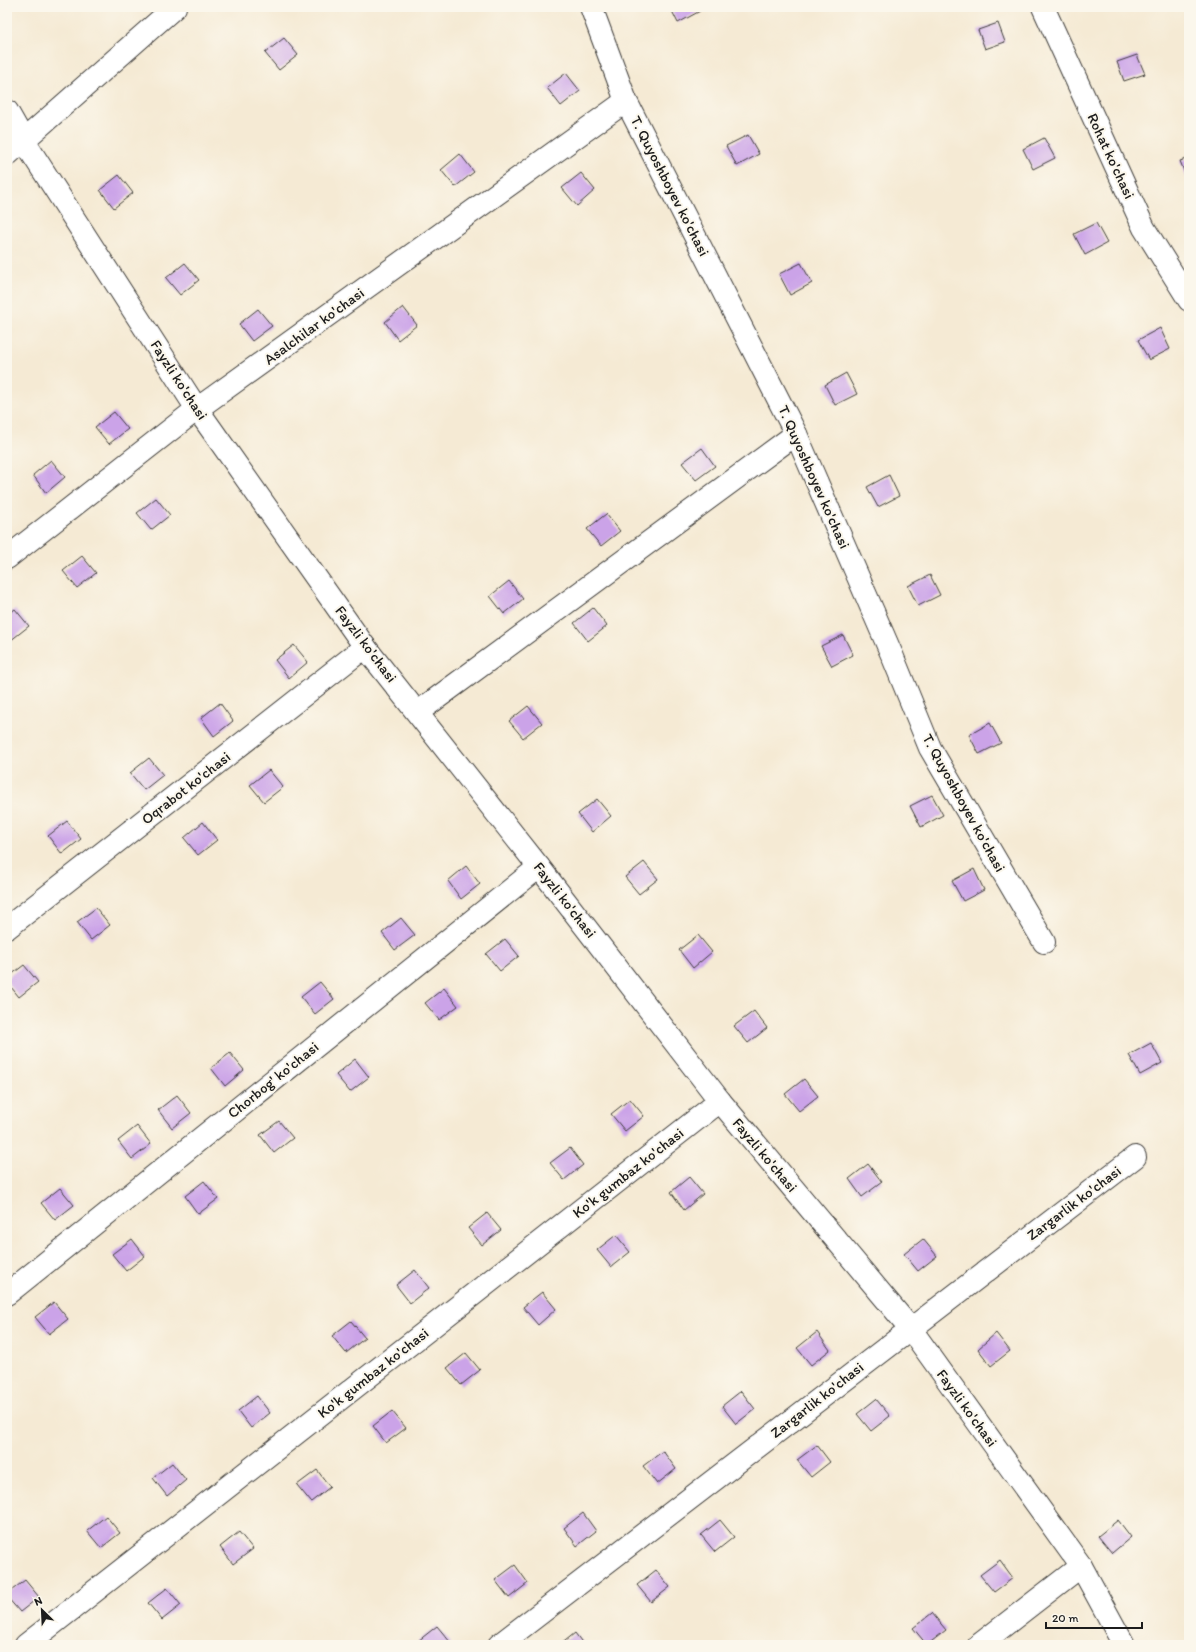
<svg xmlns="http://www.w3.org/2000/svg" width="1196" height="1652" font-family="Itim,sans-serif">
<rect width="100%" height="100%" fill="#fbf7ec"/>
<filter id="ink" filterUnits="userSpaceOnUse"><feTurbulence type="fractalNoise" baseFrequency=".025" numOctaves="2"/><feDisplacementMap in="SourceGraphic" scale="8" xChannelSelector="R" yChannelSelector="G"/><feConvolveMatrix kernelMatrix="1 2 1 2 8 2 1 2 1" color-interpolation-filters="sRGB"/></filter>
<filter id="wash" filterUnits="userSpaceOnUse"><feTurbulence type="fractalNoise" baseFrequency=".012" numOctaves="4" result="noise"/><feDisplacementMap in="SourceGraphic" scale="16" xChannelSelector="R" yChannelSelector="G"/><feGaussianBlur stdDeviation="0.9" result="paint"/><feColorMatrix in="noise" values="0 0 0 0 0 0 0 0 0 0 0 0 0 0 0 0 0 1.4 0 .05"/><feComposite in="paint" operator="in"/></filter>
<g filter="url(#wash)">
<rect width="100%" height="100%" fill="#f5ead4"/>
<g id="blocks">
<g fill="#cba3e8">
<path d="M670,7H698L700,11L678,23Z"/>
<path d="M998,23L1005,42L985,49L978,30Z"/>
<path d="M284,38L298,55L279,70L265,53Z"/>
<path d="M1137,55L1145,74L1124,81L1117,62Z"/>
<path d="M566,73L580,91L561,106L547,88Z"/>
<path d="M748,135L759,154L737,166L726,146Z"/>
<path d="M1044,138L1055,158L1033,169L1023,149Z"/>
<path d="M460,154L474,172L455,187L441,170Z"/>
<path d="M1189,158V180L1188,181L1180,161Z"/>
<path d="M581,173L595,190L577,206L562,188Z"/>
<path d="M119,175L133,193L114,208L100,190Z"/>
<path d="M1096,223L1107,243L1085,255L1074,234Z"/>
<path d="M185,263L199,280L180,295L166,278Z"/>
<path d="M801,263L812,283L790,295L779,274Z"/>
<path d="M403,307L417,325L398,340L385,322Z"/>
<path d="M258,309L272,326L252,341L239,324Z"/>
<path d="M1160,328L1170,349L1149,360L1138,340Z"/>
<path d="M846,373L857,394L835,405L825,385Z"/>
<path d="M114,412L128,429L109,444L95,427Z"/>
<path d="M702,448L715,466L696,480L682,463Z"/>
<path d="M51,460L65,477L46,493L33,475Z"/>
<path d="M889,475L899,496L878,507L867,487Z"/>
<path d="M156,498L170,515L151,530L137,513Z"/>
<path d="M606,514L620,531L601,546L587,529Z"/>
<path d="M82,556L96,573L77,588L63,571Z"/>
<path d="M930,575L940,595L918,606L908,586Z"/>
<path d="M509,581L523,599L504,614L490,596Z"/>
<path d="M593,608L607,626L588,641L574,623Z"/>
<path d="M15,609L29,626L10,641L7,638V615Z"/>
<path d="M843,635L853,655L832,666L821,646Z"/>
<path d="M294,645L308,662L289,678L275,660Z"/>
<path d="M220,703L233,721L214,736L201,718Z"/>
<path d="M528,706L542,723L523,738L509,721Z"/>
<path d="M990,723L1001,743L979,754L969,735Z"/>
<path d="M149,758L163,775L144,790L130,773Z"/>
<path d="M269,770L283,787L264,802L250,785Z"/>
<path d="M932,795L943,815L921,827L910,806Z"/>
<path d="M597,799L611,816L592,832L578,814Z"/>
<path d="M67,821L81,839L62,854L48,836Z"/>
<path d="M203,822L217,840L198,855L184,838Z"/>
<path d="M644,862L658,879L639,894L625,877Z"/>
<path d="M466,866L480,884L461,899L448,881Z"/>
<path d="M974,869L984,890L963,901L952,881Z"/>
<path d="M96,908L110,925L91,940L77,922Z"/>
<path d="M401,918L415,935L395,950L382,933Z"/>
<path d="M698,935L712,952L693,968L679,950Z"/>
<path d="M505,939L519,956L500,971L486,954Z"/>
<path d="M24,965L38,982L19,997L7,982V978Z"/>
<path d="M320,982L334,999L315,1014L301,997Z"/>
<path d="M444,988L458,1006L439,1020L425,1003Z"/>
<path d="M754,1011L767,1028L748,1043L734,1026Z"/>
<path d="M1151,1043L1162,1063L1140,1075L1129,1055Z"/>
<path d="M230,1053L244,1070L225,1086L211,1068Z"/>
<path d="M355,1059L369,1077L350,1092L336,1075Z"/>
<path d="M804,1079L818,1096L799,1111L785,1094Z"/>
<path d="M177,1095L191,1113L172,1128L158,1110Z"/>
<path d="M630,1099L644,1116L625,1131L611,1114Z"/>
<path d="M279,1121L293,1138L274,1153L260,1135Z"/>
<path d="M137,1126L151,1144L132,1159L118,1141Z"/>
<path d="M570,1148L583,1165L564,1180L550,1163Z"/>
<path d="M868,1164L882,1182L862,1197L849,1179Z"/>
<path d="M689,1177L703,1194L684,1210L671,1192Z"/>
<path d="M204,1181L218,1199L198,1214L185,1196Z"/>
<path d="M60,1188L74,1205L55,1220L41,1203Z"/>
<path d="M487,1213L501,1230L482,1245L468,1228Z"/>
<path d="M616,1235L630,1252L611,1267L597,1250Z"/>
<path d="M132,1239L145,1256L126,1271L112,1254Z"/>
<path d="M923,1239L937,1256L918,1271L904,1254Z"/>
<path d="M415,1270L429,1288L410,1303L396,1285Z"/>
<path d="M542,1292L556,1309L538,1325L523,1307Z"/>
<path d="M54,1302L68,1319L49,1334L35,1317Z"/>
<path d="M351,1321L365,1338L346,1353L332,1336Z"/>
<path d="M817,1332L830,1350L811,1365L797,1348Z"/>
<path d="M996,1333L1010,1351L991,1366L978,1349Z"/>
<path d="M466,1353L480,1370L461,1385L447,1368Z"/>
<path d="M741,1391L755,1409L736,1424L722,1406Z"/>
<path d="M257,1396L270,1413L251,1428L238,1411Z"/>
<path d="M876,1399L890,1416L871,1431L857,1414Z"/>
<path d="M392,1411L406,1428L386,1443L373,1426Z"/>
<path d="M817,1445L830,1462L811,1477L797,1460Z"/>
<path d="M663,1451L676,1469L657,1484L643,1466Z"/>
<path d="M172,1463L186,1480L167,1496L153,1478Z"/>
<path d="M317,1470L330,1487L311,1502L297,1485Z"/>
<path d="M583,1513L596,1531L577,1546L564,1528Z"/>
<path d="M106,1516L120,1533L101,1548L87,1531Z"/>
<path d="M720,1520L734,1537L715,1552L701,1535Z"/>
<path d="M1118,1520L1131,1537L1112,1553L1098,1536Z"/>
<path d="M239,1532L253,1549L233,1564L220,1547Z"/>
<path d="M1000,1560L1013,1578L994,1592L980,1575Z"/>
<path d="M515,1565L528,1583L509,1598L495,1580Z"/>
<path d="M656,1570L670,1587L651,1602L637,1585Z"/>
<path d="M25,1580L39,1597L20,1612L7,1597V1594Z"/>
<path d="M167,1588L181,1605L162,1620L148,1603Z"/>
<path d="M932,1613L946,1630L927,1645L913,1628Z"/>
<path d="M437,1626L451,1643L448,1645H421L418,1641Z"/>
<path d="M575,1633L584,1645H560Z"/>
</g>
</g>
</g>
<g filter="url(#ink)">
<use href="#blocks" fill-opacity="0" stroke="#3d3b38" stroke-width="1"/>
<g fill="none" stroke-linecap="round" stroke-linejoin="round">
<g stroke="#3d3b38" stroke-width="24">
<g id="street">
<path d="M591,7L626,101L796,434L892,655L930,748L1044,942"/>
<path d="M7,111L24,141L197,409L365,647L539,867L720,1101L910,1328L1081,1566L1124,1645"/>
<path d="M7,155L175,7"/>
<path d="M7,558L197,409L626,101"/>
<path d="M418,712L796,434"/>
<path d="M7,928L365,647"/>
<path d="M7,1294L539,867"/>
<path d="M26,1645L720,1101"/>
<path d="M499,1645L1135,1157"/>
<path d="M979,1645L1081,1566"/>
</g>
</g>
<g stroke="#3d3b38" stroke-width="24">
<path id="secondary" d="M1043,7L1144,228L1189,300"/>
</g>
<use href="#street" stroke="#fff" stroke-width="22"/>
<use href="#secondary" stroke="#fff" stroke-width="22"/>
</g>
</g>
<g text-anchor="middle" stroke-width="4" stroke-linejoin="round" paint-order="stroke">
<g font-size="15" fill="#1c1c1c" stroke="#fbf7ec">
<text transform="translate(1111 156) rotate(65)" y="5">Rohat ko'chasi</text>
<text transform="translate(670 186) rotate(63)" y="5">T. Quyoshboyev ko'chasi</text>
<text transform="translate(314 326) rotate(-36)" y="5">Asalchilar ko'chasi</text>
<text transform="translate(179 380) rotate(57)" y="5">Fayzli ko'chasi</text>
<text transform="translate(814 477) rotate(66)" y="5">T. Quyoshboyev ko'chasi</text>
<text transform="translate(366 644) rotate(53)" y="5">Fayzli ko'chasi</text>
<text transform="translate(186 788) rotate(-38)" y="5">Oqrabot ko'chasi</text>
<text transform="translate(964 803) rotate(61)" y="5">T. Quyoshboyev ko'chasi</text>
<text transform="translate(565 900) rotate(52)" y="5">Fayzli ko'chasi</text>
<text transform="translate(273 1080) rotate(-39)" y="5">Chorbog' ko'chasi</text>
<text transform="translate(765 1155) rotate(50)" y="5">Fayzli ko'chasi</text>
<text transform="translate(628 1173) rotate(-38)" y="5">Ko'k gumbaz ko'chasi</text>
<text transform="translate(1074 1203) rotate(-37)" y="5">Zargarlik ko'chasi</text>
<text transform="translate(373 1373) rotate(-38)" y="5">Ko'k gumbaz ko'chasi</text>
<text transform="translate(817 1400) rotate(-38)" y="5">Zargarlik ko'chasi</text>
<text transform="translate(967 1408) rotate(54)" y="5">Fayzli ko'chasi</text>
</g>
</g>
<rect width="1196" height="1652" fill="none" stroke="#fbf7ec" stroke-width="24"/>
<g transform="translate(42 1610) rotate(336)" stroke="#fbf7ec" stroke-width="3" paint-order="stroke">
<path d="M0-3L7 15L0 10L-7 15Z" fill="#1c1c1c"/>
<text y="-6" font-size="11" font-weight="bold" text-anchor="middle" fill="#1c1c1c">N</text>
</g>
<path d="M1046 1622v6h96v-6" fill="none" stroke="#1c1c1c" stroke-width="2"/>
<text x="1052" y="1622" font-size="12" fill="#1c1c1c" stroke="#fbf7ec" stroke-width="3" paint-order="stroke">20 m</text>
</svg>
